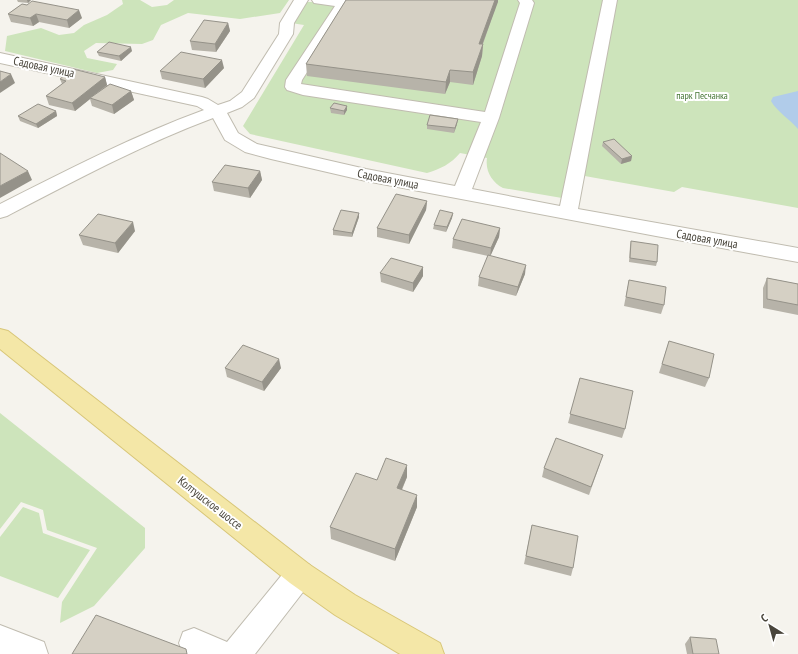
<svg xmlns="http://www.w3.org/2000/svg" width="798" height="654" font-family="'PT Sans Narrow',sans-serif">
<rect width="100%" height="100%" fill="#f5f3ed"/>
<g fill="#cde4bb">
<path d="M122,0H140L152,7L167,5L174,0H289L280,13L240,19L188,13L161,25L153,40L142,44L96,43L84,51L87,58L117,64L113,70L97,73L5,51L7,36L41,28L59,35L74,33L84,25L107,15L123,4Z"/>
<path d="M318,0H798V208L682,187L674,192L568,173L562,198L503,188C492,182 485,171 487,158L460,153C451,164 440,169 427,173L250,134L243,126L304,25L291,23L305,2H317Z"/>
<path d="M0,413L145,528V548L94,606L60,623L62,602L97,548L47,530L43,510L21,502L0,529Z"/>
<path d="M23,507L39,513L43,533L90,550L58,598L0,576V537Z"/>
</g>
<path fill="#b1ccea" d="M798,91V129C790,119 777,112 771,101L773,97Z"/>
<g fill="none" stroke-linecap="round" stroke-linejoin="round">
<g stroke="#c0bcb0" stroke-width="2">
<g id="minor">
<path d="M294,0H308L294,23L293,34L254,98L242,107L227,113L238,133L257,144L366,169L455,186L481,122L303,95L287,90L285,87L286,80L335,6L314,3L312,0H353L302,80L301,84L485,112L520,3L518,0H532L534,3L499,118L472,189L560,206L603,0H617L578,209L798,248V262L656,236L366,181L271,159L245,152L225,140L213,118C141,145 74,181 7,216L0,218V204C67,170 133,136 204,110L197,106L0,63V53L202,97L208,99L218,105L230,101L242,92L279,34L280,23Z"/>
<path d="M300,561L310,565L314,574L310,583L255,654H183L179,643L183,632L194,628L227,642L290,565Z"/>
<path d="M0,625L44,642L48,654H0Z"/>
</g>
</g>
<g stroke="#d8c678" stroke-width="2">
<path id="major" d="M0,329L8,331L310,565L355,595L440,643L444,654H400L335,615L290,583L0,349Z"/>
</g>
<use href="#minor" fill="#fff" fill-rule="evenodd"/>
<use href="#major" fill="#f4e7a7" fill-rule="evenodd"/>
</g>
<g fill="#b7b3a9">
<path d="M17,0H31L28,3L18,2Z"/>
<path d="M346,0H498L483,44L482,56L473,85L450,82L445,94L307,76L306,64Z"/>
<path d="M22,4L82,18L69,28L39,22L33,26L11,22L8,14Z"/>
<path d="M228,23L230,31L216,52L192,50L190,41Z"/>
<path d="M132,51L121,61L99,56L97,52Z"/>
<path d="M224,68L205,88L162,79L160,71Z"/>
<path d="M105,77L107,85L131,91L134,100L114,114L92,106L90,99L75,111L49,105L46,96L62,84L60,79Z"/>
<path d="M347,106V110L344,115L331,113L330,108Z"/>
<path d="M56,111L57,116L38,128L20,121L18,116Z"/>
<path d="M457,124L454,133L427,129V125Z"/>
<path d="M603,142L632,156L631,161L621,164L602,146Z"/>
<path d="M260,171L262,180L250,198L214,191L212,182Z"/>
<path d="M427,201L426,210L409,244L377,237V228Z"/>
<path d="M359,213V217L352,237L333,235V230Z"/>
<path d="M453,213L452,218L446,232L433,229L434,225Z"/>
<path d="M500,228L499,237L490,256L525,274L516,296L478,286L479,277L488,256L452,248L453,239Z"/>
<path d="M135,231L118,253L83,245L79,235Z"/>
<path d="M631,241L657,262L656,266L629,262L630,246Z"/>
<path d="M423,267V276L413,292L381,282L380,273Z"/>
<path d="M767,278L798,284V315L763,308V288Z"/>
<path d="M629,280L664,305L661,314L624,306Z"/>
<path d="M669,341L709,378L705,387L659,373Z"/>
<path d="M225,368H281L264,391L227,377Z"/>
<path d="M580,378L625,429L622,438L568,423Z"/>
<path d="M600,464L589,495L542,477L544,468Z"/>
<path d="M407,477L402,490L417,507L395,561L331,539L330,527L377,480Z"/>
<path d="M532,525L573,568L571,576L524,564Z"/>
<path d="M690,637L719,654H687L685,644Z"/>
</g>
<g fill="#959289">
<path d="M27,0H31L28,3Z"/>
<path d="M495,0H498V2L478,56L479,44Z"/>
<path d="M79,10L82,18L69,28L67,20Z"/>
<path d="M36,14L39,22L33,26L30,18Z"/>
<path d="M228,23L230,31L216,52L215,44Z"/>
<path d="M483,44L482,56L473,85V72Z"/>
<path d="M131,47L132,51L121,61L119,56Z"/>
<path d="M222,60L224,68L205,88L203,79Z"/>
<path d="M450,70V82L445,94L446,82Z"/>
<path d="M11,74L15,83L0,93V82Z"/>
<path d="M105,77L107,85L90,98V99L75,111L72,103Z"/>
<path d="M131,91L134,100L114,114L112,105Z"/>
<path d="M347,106V110L344,115V111Z"/>
<path d="M56,111L57,116L38,128L36,124Z"/>
<path d="M458,119L457,124L454,133L455,128Z"/>
<path d="M632,156L631,161L621,164L622,159Z"/>
<path d="M28,171L32,180L0,198V186Z"/>
<path d="M260,171L262,180L250,198L248,188Z"/>
<path d="M427,201L426,210L409,244V235Z"/>
<path d="M359,213V217L352,237V233Z"/>
<path d="M453,213L452,218L446,232L447,227Z"/>
<path d="M133,222L135,231L118,253L115,243Z"/>
<path d="M500,228L499,237L490,257L491,248Z"/>
<path d="M526,265L525,274L516,296L518,287Z"/>
<path d="M423,267V276L413,292V283Z"/>
<path d="M279,359L281,368L264,391L262,382Z"/>
<path d="M407,465V477L397,500V488Z"/>
<path d="M417,495V507L395,561V549Z"/>
</g>
<g fill="#d5d0c4" stroke="#959289">
<path d="M346,0H495L479,44H483L473,72L450,70L446,82L306,64Z"/>
<path d="M32,1L79,10L67,20L36,14L30,18L8,14L22,4L27,5Z"/>
<path d="M204,20L228,23L215,44L190,41Z"/>
<path d="M109,42L131,47L119,56L97,52Z"/>
<path d="M181,52L222,60L203,79L160,71Z"/>
<path d="M73,69L105,77L72,103L46,96L66,81L60,79Z"/>
<path d="M0,71L11,74L0,82Z"/>
<path d="M110,84L131,91L112,105L90,98Z"/>
<path d="M334,103L347,106L344,111L330,108Z"/>
<path d="M38,104L56,111L36,124L18,116Z"/>
<path d="M430,115L458,119L455,128L427,125Z"/>
<path d="M614,139L632,156L622,159L603,142Z"/>
<path d="M0,153L28,171L0,186Z"/>
<path d="M225,165L260,171L248,188L212,182Z"/>
<path d="M396,194L427,201L409,235L377,228Z"/>
<path d="M341,210L359,213L352,233L333,230Z"/>
<path d="M440,210L453,213L447,227L434,225Z"/>
<path d="M98,214L133,222L115,243L79,235Z"/>
<path d="M462,219L500,228L491,248L453,239Z"/>
<path d="M631,241L658,245L657,262L630,258Z"/>
<path d="M488,255L526,265L518,287L479,277Z"/>
<path d="M391,258L423,267L413,283L380,273Z"/>
<path d="M767,278L798,284V305L767,299Z"/>
<path d="M629,280L666,287L664,305L626,297Z"/>
<path d="M669,341L714,354L709,378L662,364Z"/>
<path d="M243,345L279,359L262,382L225,368Z"/>
<path d="M580,378L633,391L625,429L570,414Z"/>
<path d="M556,438L603,455L591,487L544,468Z"/>
<path d="M386,458L407,465L397,488L417,495L395,549L330,527L356,473L377,480Z"/>
<path d="M532,525L578,536L573,568L526,556Z"/>
<path d="M96,615L186,649L187,654H72Z"/>
<path d="M690,637L716,639L719,654H693Z"/>
</g>
<g text-anchor="middle" stroke-width="4" stroke-linejoin="round" paint-order="stroke">
<g font-size="10" fill="#457534" stroke="#fff">
<text x="702" y="99">парк Песчанка</text>
</g>
<g font-size="12" fill="#49453b" stroke="#fff">
<text transform="translate(44 67) rotate(12)" y="4">Садовая улица</text>
<text transform="translate(388 179) rotate(11)" y="4">Садовая улица</text>
<text transform="translate(707 239) rotate(10)" y="4">Садовая улица</text>
<text transform="translate(210 503) rotate(38)" y="4">Колтушское шоссе</text>
</g>
</g>
<g transform="translate(770 626) rotate(323)" stroke="#ffffff" stroke-width="3" paint-order="stroke">
<path d="M0-3L7 15L0 10L-7 15Z" fill="#49453b"/>
<text y="-6" font-size="11" font-weight="bold" text-anchor="middle" fill="#49453b">С</text>
</g>
</svg>
